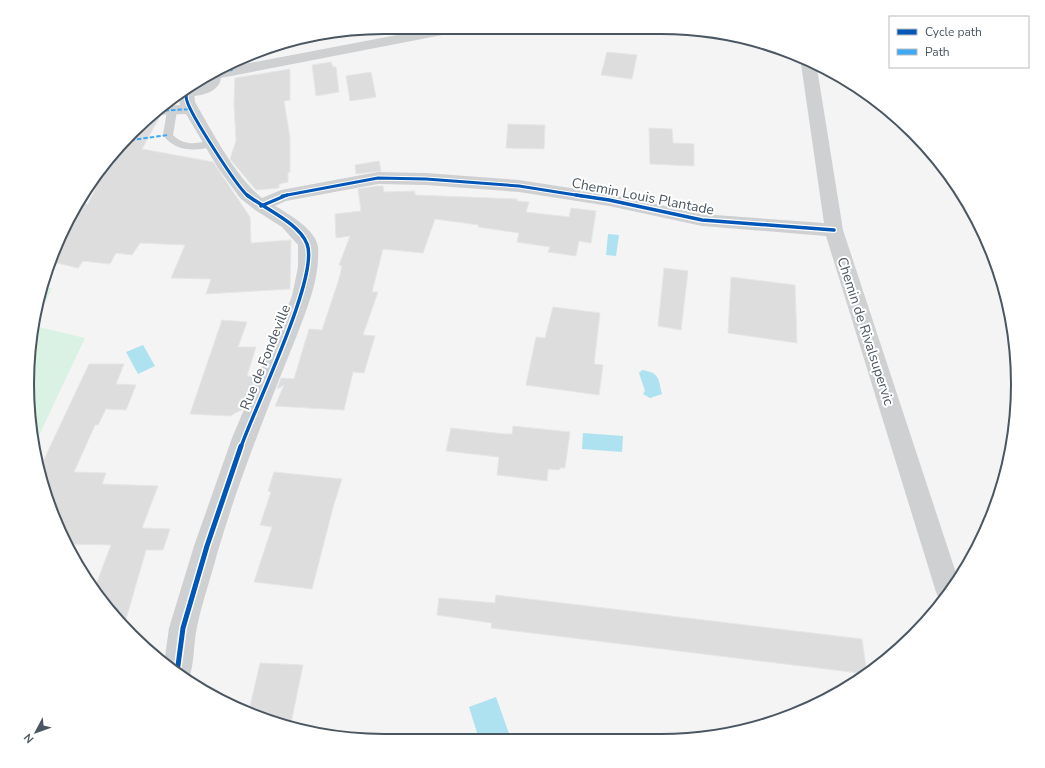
<svg xmlns="http://www.w3.org/2000/svg" width="1045" height="768" font-family="'Nunito Sans',sans-serif">
<rect width="100%" height="100%" fill="#f4f4f4"/>
<path fill="#d9f2e3" d="M45,288H52L34,326L85,338L34,446L30,430V337Z"/>
<g fill="#aee2f0">
<path d="M608,234L619,235L616,256L606,255Z"/>
<path d="M143,345L155,366L138,374L126,352Z"/>
<path d="M642,370C660,373 658,378 662,394L650,398L643,394L645,391L639,373Z"/>
<path d="M583,433L623,436L622,452L582,449Z"/>
<path d="M496,697L511,739H479L469,707Z"/>
</g>
<g fill="#ddddde" stroke="#e5e6e7">
<path d="M607,52L637,55L632,79L601,75Z"/>
<path d="M331,62L333,67H336L339,92L316,96L312,65Z"/>
<path d="M290,69V100L284,101L290,138V172L288,173V182L279,184V188L256,190L230,159L236,141L234,103L235,78Z"/>
<path d="M371,72L376,97L350,101L346,76Z"/>
<path d="M153,116H160L142,149L213,162L250,217L251,243L291,240L290,289L206,294L211,279L171,278L185,245L140,243L132,255L116,253L110,264L83,261L78,268L53,262L63,228L67,229L84,204H88L115,149Z"/>
<path d="M508,124L545,125L544,149L506,148Z"/>
<path d="M649,128L672,129L673,143L694,144V166L650,164Z"/>
<path d="M379,161L381,171L356,174L355,165Z"/>
<path d="M378,186H383L384,192L415,191V195L517,199V201L529,202L526,212L569,217L571,208L596,211L591,243L579,241L576,256L548,252L550,247L517,242L519,233L478,227L479,225L435,219L423,253L383,249L372,292H378L363,335L375,336L364,373L353,372L344,410L275,406L284,385L277,389L281,378L294,379L309,329L322,330L339,279L342,266L339,265L350,236L336,238L335,214L361,211L358,189Z"/>
<path d="M664,268L688,271L681,330L658,326Z"/>
<path d="M731,277L795,285L797,343L728,333Z"/>
<path d="M553,307L600,313L594,364L603,365L599,395L526,385L536,337L545,338Z"/>
<path d="M222,320L247,322L238,347H256L247,376L256,377L243,409L230,416L190,414Z"/>
<path d="M89,364H124L116,384L136,385L126,410L106,409L98,425H95L74,472L106,473L102,484L158,486L142,528L170,529L163,550H146L124,626L101,602L94,590L111,545L67,544L54,520L40,468Z"/>
<path d="M513,426L570,432L565,468H560L559,470L548,469L547,481L497,475L499,457L446,451L451,428L504,434H512Z"/>
<path d="M274,472L342,479L334,504L312,589L254,582L272,527L260,525L271,492L268,491Z"/>
<path d="M496,595L862,639L867,674L491,628L492,623L437,615L439,598L495,603Z"/>
<path d="M260,663L303,665L290,728L249,711Z"/>
</g>
<g fill="none" stroke-linecap="round" stroke-linejoin="round">
<path fill="#ced0d2" fill-rule="evenodd" d="M172,108L177,111L173,135C189,152 210,136 217,144L216,146C196,151 176,153 163,135L167,111Z"/>
<path fill="#ced0d2" fill-rule="evenodd" d="M803,62L817,68L843,230L958,579L942,602L940,601L936,592L826,236L702,226L609,206L519,192L426,185L378,184L286,201L275,206C289,214 316,230 318,247C320,278 308,306 297,335C268,407 239,479 217,554C211,578 202,602 197,627C193,645 195,664 188,681L164,664L169,628L194,546L232,438L292,296L298,267V245L282,227L255,210L240,198L218,168L186,114L154,115L165,106L180,105L178,94L186,87L192,89L194,92L195,102C213,133 235,176 262,198L281,190L378,172L426,173L519,180L609,194L702,214L824,223L801,64Z"/>
<path fill="#ced0d2" fill-rule="evenodd" d="M439,27H470L468,30L463,31L221,78C219,96 190,98 177,95L186,87L194,86L205,80L206,78L229,67Z"/>
<g stroke="#3fa9f5" stroke-width="2" stroke-dasharray="4.5 2" stroke-linecap="butt">
<path d="M230,67L232,71"/>
<path d="M158,111L191,109"/>
<path d="M124,141L168,135"/>
</g>
<g stroke="#fff" stroke-width="5">
<g id="cycleway-far2">
<path d="M272,48L374,28"/>
<path d="M186,92C186,95 186,99 187,101C191,115 237,187 248,196"/>
<path d="M282,196L378,178L426,179L519,186L582,196"/>
</g>
</g>
<g stroke="#fff" stroke-width="6">
<g id="cycleway-far1">
<path d="M576,195L609,200L702,220L834,230"/>
<path d="M261,206L287,195"/>
<path d="M241,447C254,409 320,275 307,244C299,223 265,209 247,195"/>
</g>
</g>
<g stroke="#fff" stroke-width="8">
<path id="cycleway" d="M177,673L183,628L207,546L241,446"/>
</g>
<use href="#cycleway-far2" stroke="#0057b8" stroke-width="3"/>
<use href="#cycleway-far1" stroke="#0057b8" stroke-width="3.5"/>
<use href="#cycleway" stroke="#0057b8" stroke-width="5"/>
</g>
<g text-anchor="middle" stroke-width="4" stroke-linejoin="round" paint-order="stroke">
<g font-size="14" fill="#4a5661" stroke="#fff">
<text transform="translate(643 196) rotate(11)" y="5">Chemin Louis Plantade</text>
<text transform="translate(866 331) rotate(72)" y="5">Chemin de Rivalsupervic</text>
<text transform="translate(265 357) rotate(-68)" y="5">Rue de Fondeville</text>
</g>
</g>
<path d="M0 0H1045V768H0ZM384 34H661A350 350 0 0 1 1011 384V384A350 350 0 0 1 661 734H384A350 350 0 0 1 34 384V384A350 350 0 0 1 384 34Z" fill="#fff" fill-rule="evenodd"/>
<path fill="none" stroke="#4a5661" stroke-width="2" d="M384 34H661A350 350 0 0 1 1011 384V384A350 350 0 0 1 661 734H384A350 350 0 0 1 34 384V384A350 350 0 0 1 384 34Z"/>
<rect x="889" y="16" width="140" height="52" fill="#ffffff" stroke="#b7bbc0"/>
<rect x="897" y="29" width="20" height="6" fill="#0057b8" stroke="#b7bbc0"/>
<text x="925" y="36" font-size="12" fill="#4a5661">Cycle path</text>
<rect x="897" y="49" width="20" height="6" fill="#3fa9f5" stroke="#b7bbc0"/>
<text x="925" y="56" font-size="12" fill="#4a5661">Path</text>
<g transform="translate(36 732) rotate(229)" stroke="#ffffff" stroke-width="3" paint-order="stroke">
<path d="M0-3L7 15L0 10L-7 15Z" fill="#4a5661"/>
<text y="-6" font-size="11" font-weight="bold" text-anchor="middle" fill="#4a5661">N</text>
</g>
</svg>
